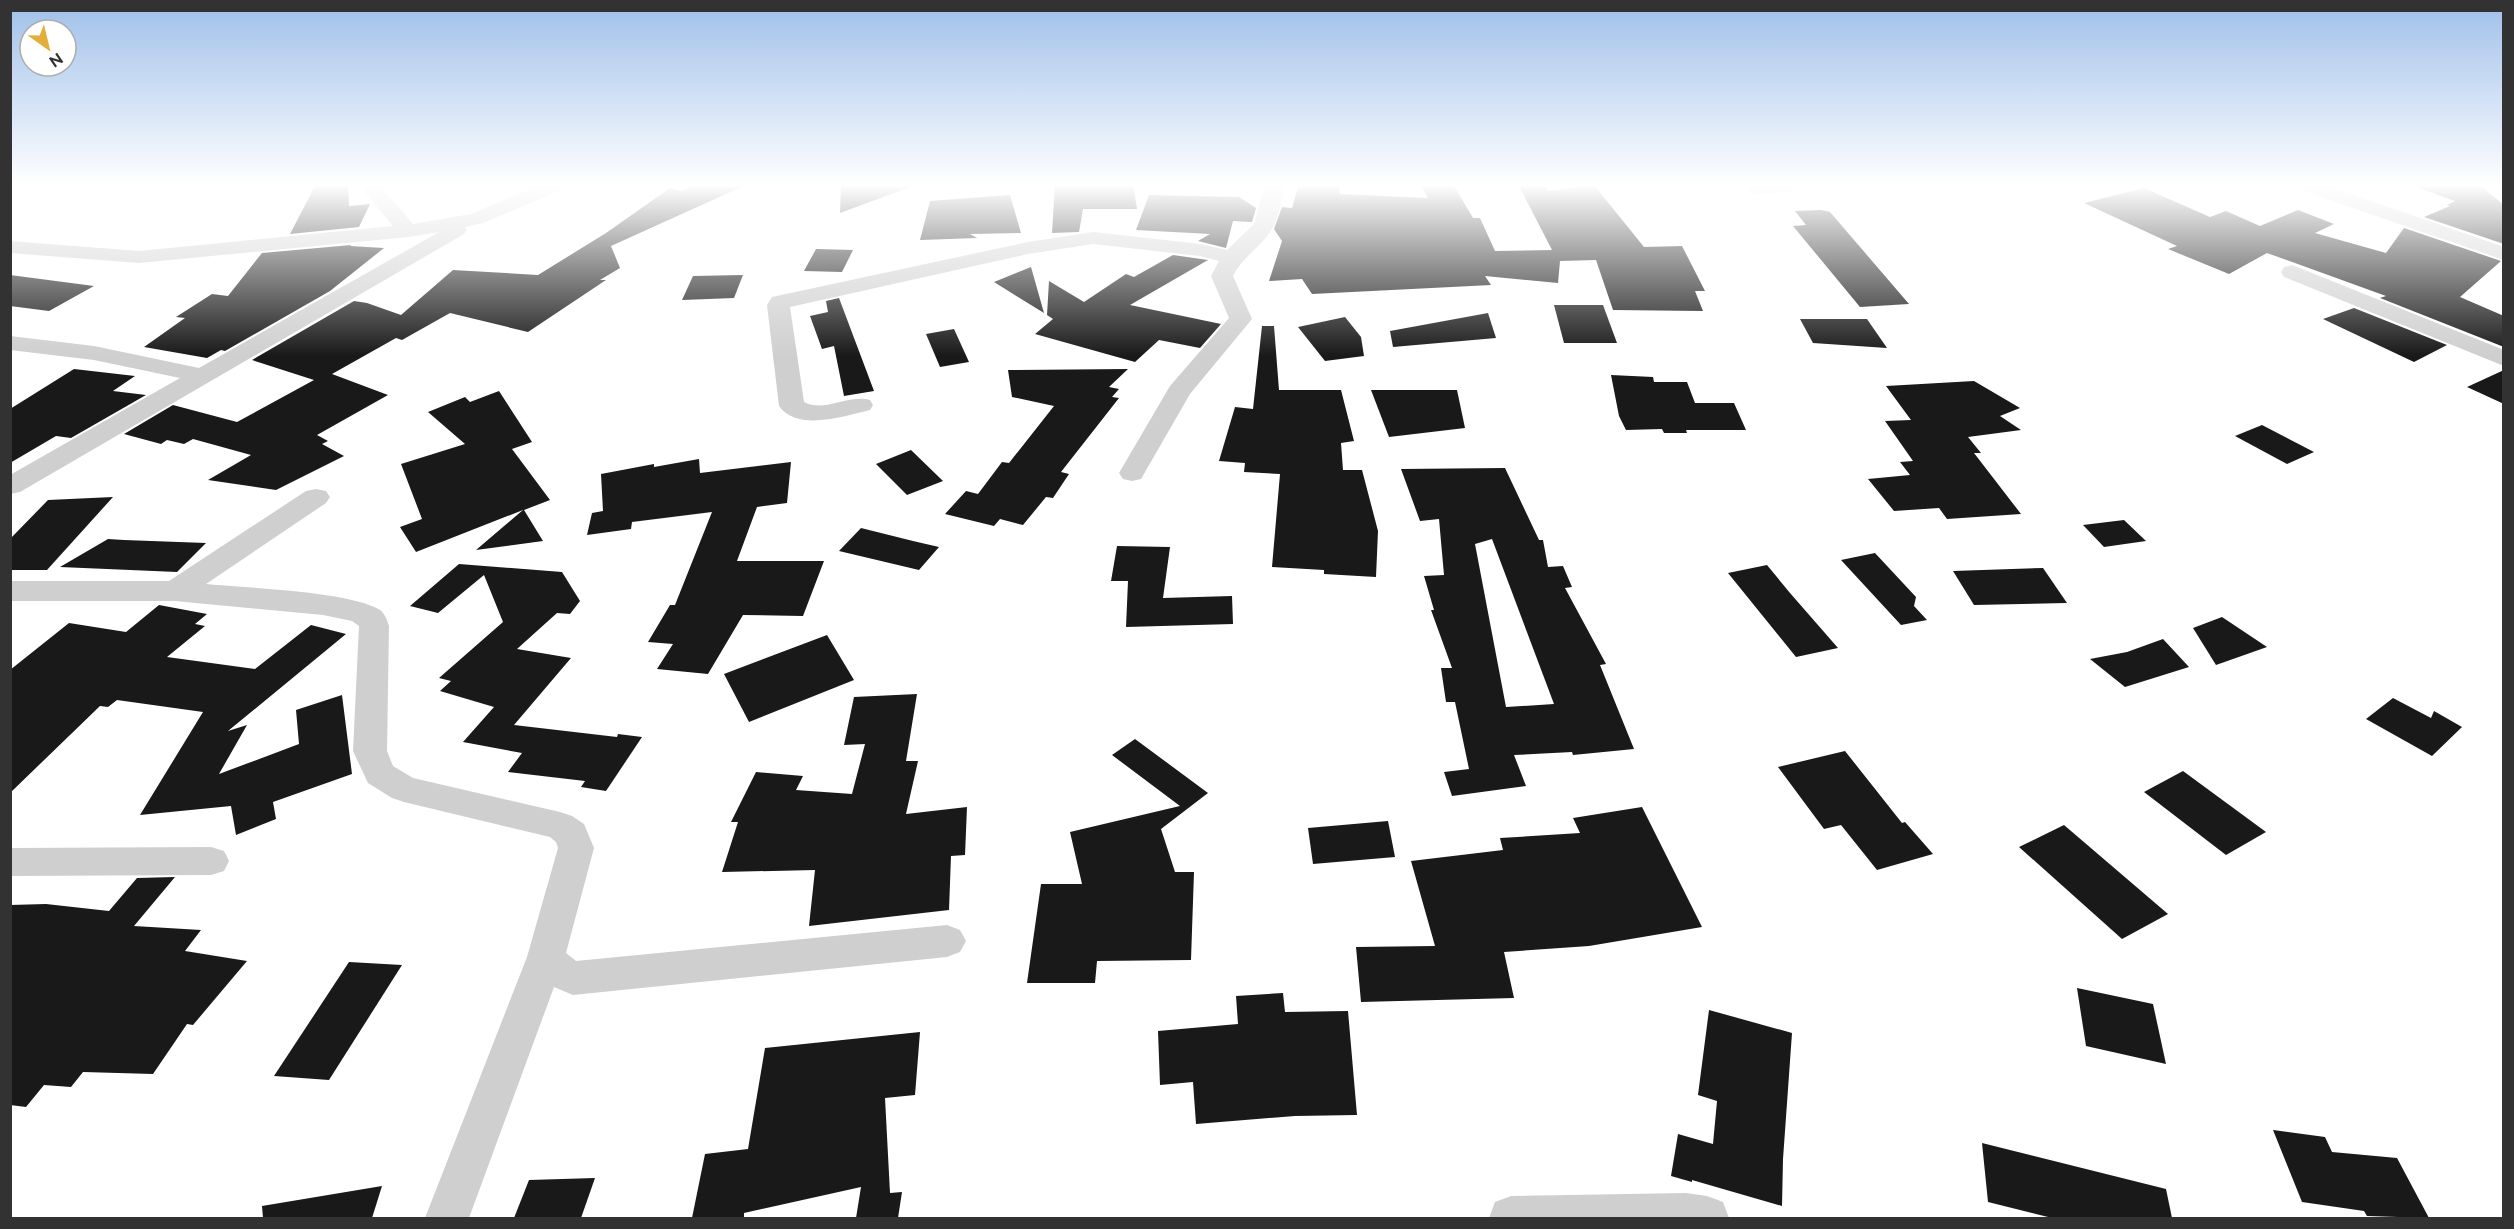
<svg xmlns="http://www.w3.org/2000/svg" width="2514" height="1229" font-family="Raleway,sans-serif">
<rect width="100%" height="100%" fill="#fff"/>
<g fill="#191919" fill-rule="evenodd">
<path d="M316,184H348L349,206L370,204L359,227L290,234Z"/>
<path d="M697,184H748L611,246L620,268L600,280H606L528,332L450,313L402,340L396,338L332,374L388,395L317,435L328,441L322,444L344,456L276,490L208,480L251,455L193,439L184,444L167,440L161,444L124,434L173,405L237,422L314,380L252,360L354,301L367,303L401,315L453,270L538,275L606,233L670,188L682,191Z"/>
<path d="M841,184H910V187L840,213Z"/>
<path d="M1055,184H1133L1137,209H1083L1079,232L1052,233Z"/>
<path d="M1299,184H1339L1340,194L1428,198L1421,186L1453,184L1473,218H1480L1495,251L1552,250L1518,184H1545L1548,191L1594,185L1644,247L1682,246L1705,291H1695L1703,311L1613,310L1596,260L1560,261L1558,283L1485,276L1491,285L1312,294L1302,279L1269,281L1282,241L1274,229L1282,207L1292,208Z"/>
<path d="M2417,184H2478L2504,205V244L2424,217L2450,206L2447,205L2455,201L2416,187Z"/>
<path d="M2144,188L2210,217L2226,211L2260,226L2298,210L2334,224L2315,233L2386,253L2404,228L2501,261L2460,297L2504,316V347L2380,298L2386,296L2267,253L2229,274L2168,249L2177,246L2084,203Z"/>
<path d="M1010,195L1021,233L970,234L977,238L920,240L930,201Z"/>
<path d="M1149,195L1239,197L1256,208L1252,222L1233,221L1226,248L1198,241L1210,234L1136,230Z"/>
<path d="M1821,210L1830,212L1909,304L1860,307L1793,226L1806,225L1795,211Z"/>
<path d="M351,245L350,246L384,248L330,291L225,351L221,350L207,358L144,347L185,318L176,317L212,294L228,296L262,253Z"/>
<path d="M816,249L853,250L842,272L804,271Z"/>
<path d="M1173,255L1208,260L1130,305L1221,324L1200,348L1159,340L1135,362L1035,334L1053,319L1047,315L1049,281L1084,302L1126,274L1134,277Z"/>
<path d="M1031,267L1044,313L994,282Z"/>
<path d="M10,275L94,286L49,311L10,306Z"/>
<path d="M743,275L734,298L682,300L693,276Z"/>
<path d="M839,298L874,391L844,396L834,346L822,349L810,316L828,312L826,301Z"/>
<path d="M1554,305H1603L1617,343H1564Z"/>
<path d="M2354,308L2447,345L2414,362L2323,319Z"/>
<path d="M1488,313L1496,338L1393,347L1390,331Z"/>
<path d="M1345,317L1361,337L1364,356L1325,361L1298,327Z"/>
<path d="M1800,319H1867L1887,348L1813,343Z"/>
<path d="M1262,326H1274L1279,390H1341L1354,441L1341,443L1343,470H1362L1378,531L1376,577L1324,574V570L1272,567L1280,474L1244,472L1245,463L1219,461L1235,407L1253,409Z"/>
<path d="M954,329L969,362L940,367L926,334Z"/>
<path d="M74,369L135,376L113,391L146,395L71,438L56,436L10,463V409Z"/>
<path d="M1128,369L1109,387L1119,389L1112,397L1119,398L1061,472L1069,474L1053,498L1046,497L1023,525L1000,519L994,526L945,514L966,491L978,494L1002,462L1009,463L1054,406L1012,397L1008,370Z"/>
<path d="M2504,370V404L2467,387Z"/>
<path d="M1611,375L1653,377L1654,382H1687L1695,403H1734L1746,430H1686L1687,433H1664L1662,429L1626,430L1619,416Z"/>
<path d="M1974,381L2020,408L2000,416L2021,430L1968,437L1981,453H1974L2021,514L1947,519L1939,508L1894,511L1868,479L1910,475L1900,462L1913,461L1885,421L1911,420L1886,386Z"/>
<path d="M1371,390H1457L1465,428L1389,437Z"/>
<path d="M499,391L532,442L512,449L550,500L524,510L543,541L476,550L523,510L416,552L400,527L422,519L401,464L465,444L428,412L465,397L470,402Z"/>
<path d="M2262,425L2314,452L2287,464L2235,436Z"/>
<path d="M911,450L943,481L907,495L876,464Z"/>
<path d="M699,459L700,473L791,462L787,503L757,507L737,561H824L803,616L743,615L708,674L657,669L673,644L648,642L670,605H675L712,512L632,522L631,529L587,535L592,513L603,511L601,474L654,464V467Z"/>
<path d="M1505,468L1539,540H1543L1548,567L1563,566L1572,587L1565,588L1606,664L1600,665L1634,749L1573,755L1572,752L1514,755L1526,786L1452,796L1444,772L1469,769L1455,702H1446L1441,668H1452L1431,610H1434L1424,576L1444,575L1439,519L1420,521L1401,469ZM1492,539L1554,704L1506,707L1475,544Z"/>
<path d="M113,497L47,570H10V539L48,500Z"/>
<path d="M2124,520L2146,541L2104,547L2083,525Z"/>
<path d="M861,528L913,541L939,547L919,570L839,551Z"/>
<path d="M108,539L124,540L206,543L177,572L60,567Z"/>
<path d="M1117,546L1170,547L1163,598L1232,596L1233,624L1126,627L1128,581H1111Z"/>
<path d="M1875,553L1916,597L1914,606L1927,620L1901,625L1841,560Z"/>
<path d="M459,564L562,572L580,601L570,614L557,613L517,649L571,658L514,725L617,737L618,734L642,737L606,791L581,787L585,781L508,772L522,753L463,742L494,707L440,691L451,681L439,678L503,622L484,575L438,613L410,606Z"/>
<path d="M1767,565L1790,593L1838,648L1796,657L1728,573Z"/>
<path d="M2043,568L2067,603L1974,605L1953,571Z"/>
<path d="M159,605L207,614L195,624L205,626L167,657L255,669L311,625L346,634L228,731L247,725L219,774L299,744L296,710L342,695L352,774L273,802L276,819L236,835L231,806L140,815L203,712L117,700L108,707L100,706L10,793V670L69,623L126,632Z"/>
<path d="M2222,617L2267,647L2216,665L2193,628Z"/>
<path d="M827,635L854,680L749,722L724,674Z"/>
<path d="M2163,639L2189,667L2125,687L2090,659L2127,652Z"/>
<path d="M917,694L906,761H918L906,814L967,807L965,855L951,856L949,910L809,926L815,870L722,872L738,822H731L756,772L803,776L796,790L852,794L865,744L844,745L854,697Z"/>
<path d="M2393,698L2431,718L2434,711L2462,727L2432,756L2366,719Z"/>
<path d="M1135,739L1208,793L1161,829L1175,872H1194L1191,960L1097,961L1095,983H1027L1041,884H1082L1070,832L1180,806L1112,755Z"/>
<path d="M1845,751L1902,823L1905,822L1933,854L1877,870L1841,825L1824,829L1778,767Z"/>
<path d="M2183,771L2266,832L2226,855L2144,792Z"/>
<path d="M1642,807L1702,927L1589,946L1504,952L1514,998L1361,1002L1356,947L1435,946L1411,861L1503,850L1500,838L1580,833L1573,818Z"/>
<path d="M1388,821L1395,857L1313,864L1308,828Z"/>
<path d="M2064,825L2168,914L2122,939L2019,847Z"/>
<path d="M175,877L134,926L201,930L185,951L247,961L193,1025L187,1024L153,1074L83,1072L71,1087L44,1085L26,1107L10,1105V905L46,904L109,911L137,878Z"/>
<path d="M349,962L402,965L329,1080L274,1076Z"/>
<path d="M2077,988L2153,1004L2166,1064L2086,1046Z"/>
<path d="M1283,993L1285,1012L1348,1011L1357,1115L1295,1116L1196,1124L1193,1082L1160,1085L1158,1031L1238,1024L1236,996Z"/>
<path d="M1709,1010L1792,1033L1783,1159L1782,1206L1692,1180V1182L1671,1176L1678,1134L1713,1144L1717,1101L1698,1095Z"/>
<path d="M920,1032L915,1095L885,1098L890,1193L902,1192L898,1218H856L861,1187L744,1213V1217L692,1218L705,1154L748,1149L765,1048Z"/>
<path d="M2273,1130L2325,1137L2332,1152L2397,1158L2429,1218L2367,1216L2364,1211L2302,1202Z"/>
<path d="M1982,1143L2166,1189L2172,1218H2052L1988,1202Z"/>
<path d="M595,1178L581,1218H514L529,1180Z"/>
<path d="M382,1186L372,1218H263L262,1206Z"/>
</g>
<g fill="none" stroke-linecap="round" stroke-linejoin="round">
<g fill="#cfcfcf" fill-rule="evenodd">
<path d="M358,184H379L413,224L471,214L541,184H569L566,188L483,223L465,227L467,230L464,234L20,492L10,494V475L180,378L94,360L10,350V336L94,346L199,368L439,232L408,237L139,263L10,253V241L139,251L393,226Z"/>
<path d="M1265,184H1285C1281,197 1280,213 1274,225C1265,245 1243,255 1233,276L1252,319L1190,394L1141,479L1132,481L1123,479L1119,473L1170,386L1229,318L1211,276L1219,261L1200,256L1093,244L1028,254L790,307L804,402C825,413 848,394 870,400L873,405L870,410C845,416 797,432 779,406L767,305L772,297L1028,242L1093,232L1201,244L1227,250L1254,224Z"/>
<path d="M1742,184H1811L1808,188L1801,190L1757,195L1750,193Z"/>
<path d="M2292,184H2322L2504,247V260L2295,188Z"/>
<path d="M2292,265L2504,350V366L2284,277L2281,272L2284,267Z"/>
<path d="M316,489L326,491L330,497L326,503L206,584C245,588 350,591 380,610C385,614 387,620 389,626L387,751L393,766L413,778L560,812L572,816L584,824L594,848L566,953L576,961L947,925L960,930L966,941L960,952L947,957L573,995L554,987L469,1218H425L527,957L558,848L556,842L550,837L404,802L392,798L368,783L353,751L359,626L352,621L323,615L175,601H10V581H169L306,491Z"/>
<path d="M211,847L224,851L229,861L224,871L211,875L10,876V848Z"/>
<path d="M1686,1193L1707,1196L1723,1202L1729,1218H1489L1495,1202L1511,1196Z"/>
</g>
</g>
<linearGradient id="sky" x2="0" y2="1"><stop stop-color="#9fbfea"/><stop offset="0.52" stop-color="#fff"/><stop offset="1" stop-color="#fff" stop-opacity="0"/></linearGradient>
<rect width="2514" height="356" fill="url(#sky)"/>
<rect width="2514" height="1229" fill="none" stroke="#323232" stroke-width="24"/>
<g transform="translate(48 48) rotate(146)"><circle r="28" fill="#ffffff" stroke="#adadad" stroke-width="1.5"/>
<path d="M0-4.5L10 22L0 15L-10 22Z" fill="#e3ae3b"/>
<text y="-9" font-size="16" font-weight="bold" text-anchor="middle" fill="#323232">N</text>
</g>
</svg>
